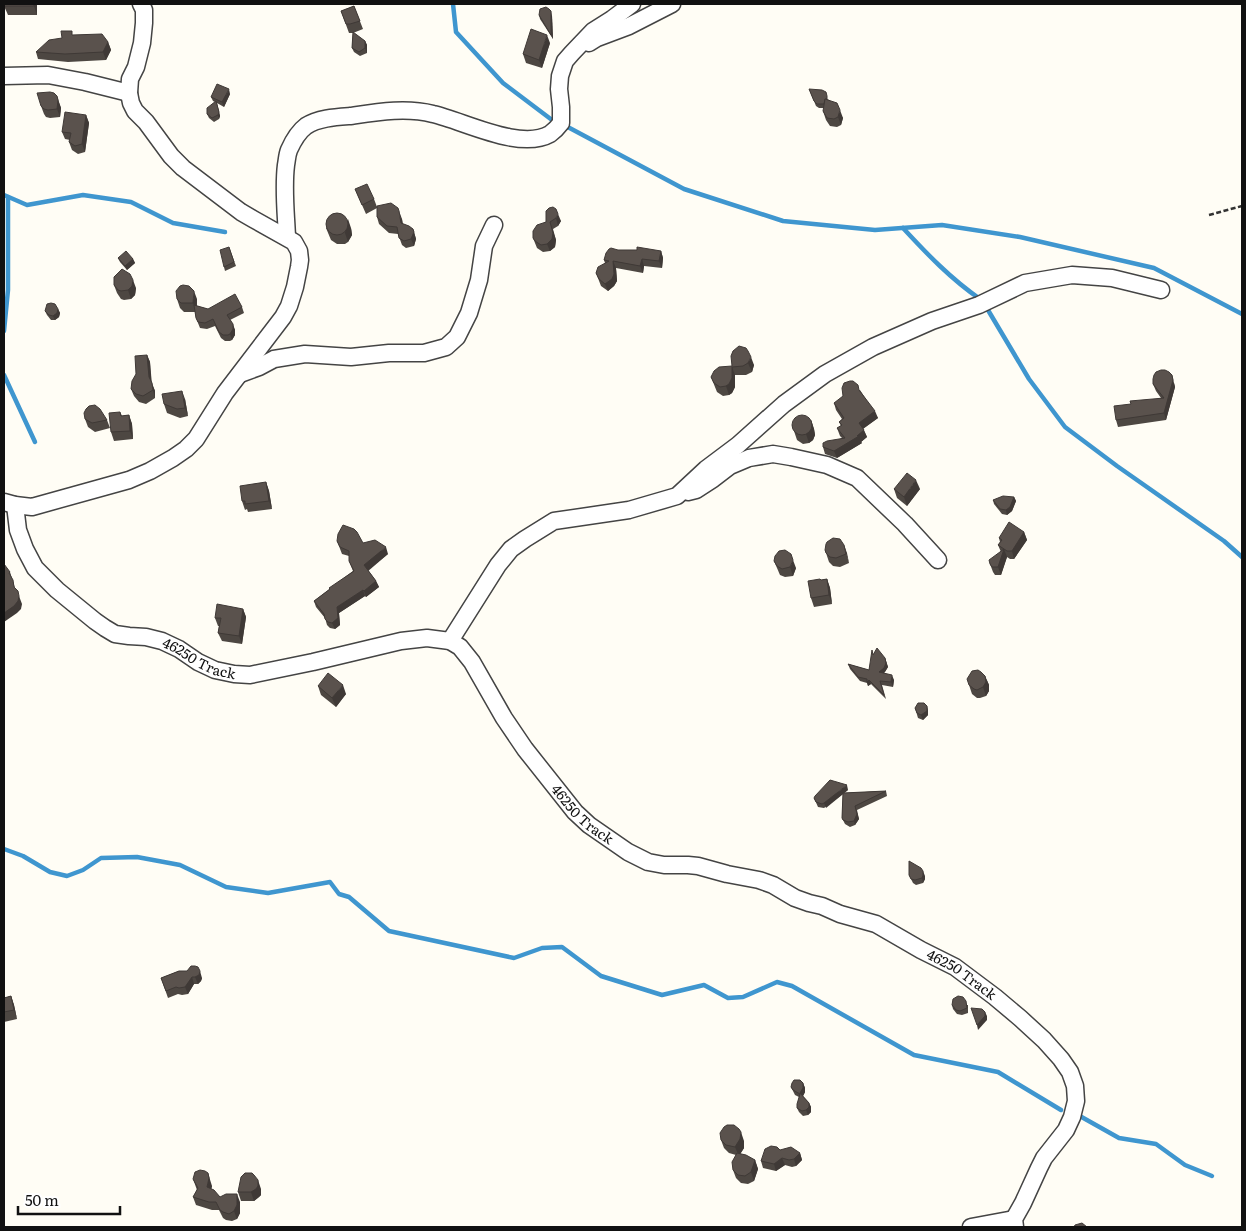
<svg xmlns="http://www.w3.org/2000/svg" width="1246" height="1231" font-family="Literata,serif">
<rect width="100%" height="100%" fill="#fffdf5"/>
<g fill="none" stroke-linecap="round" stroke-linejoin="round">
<g stroke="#3f96cf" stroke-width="4.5">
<path d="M453,4L456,32L503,83L552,120L556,121"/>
<path d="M564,125L684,189L783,221L875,230L942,225L1020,237L1154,268L1242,314"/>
<path d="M4,195L27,205L83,195L131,202L173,223L225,232"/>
<path d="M903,228C927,254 951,279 980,299"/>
<path d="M985,305L1029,379L1065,427L1117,466L1224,541L1242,557"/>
<path d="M4,331L8,290V197"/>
<path d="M4,375L35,442"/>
<path d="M4,849L23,856L50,872L67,876L83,870L101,858L137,857L180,865L226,887L268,893L330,882L339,894L349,897L389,931L514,958L542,948L562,947L601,976L662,995L704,985L728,998L743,997L777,982L792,986L914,1055L998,1072L1061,1110"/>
<path d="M1078,1115L1119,1138L1156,1144L1185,1165L1212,1176"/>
</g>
<g stroke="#444" stroke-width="19">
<g id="minor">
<path d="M589,43L597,38L629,26L672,4"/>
<path d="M4,76L48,75L85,82L129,93"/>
<path d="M287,237C286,213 283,189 286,165C287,160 287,155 289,150C293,141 298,132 306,126C318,118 336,117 350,116C377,112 406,107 433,114C464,121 520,151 550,134C554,131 558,127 561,123V107L559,89L560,76L565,61L572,53L593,31L612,19L632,4"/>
<path d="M240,374L259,367L274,359L305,354L351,357L389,353H424L446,347L457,337L469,313L479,280L484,246L494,225"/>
<path d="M688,492L696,490L713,479L730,466L749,458L773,454L791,457L827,465L857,478L905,524L938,560"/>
<path d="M4,502L15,505L32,507L129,480L150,471L173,458L186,449L196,439L225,393L283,317L289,306L295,287L299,267L300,260L299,251L294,242L253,219L241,212L183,168L171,156L146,122L135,111L131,103L129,93L130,79L136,67L142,43L144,23V10L141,4"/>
<path id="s1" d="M15,505L18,530L25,549L35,568L57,590L95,621L105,628L115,634L129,636L146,637L162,641L179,649L198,662L215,670L234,674L250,675L313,662L401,641L427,638L450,641L460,647L472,662L504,718L525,749L575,812L589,825L628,852L648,862L664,865H688L698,866L727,874L759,880L773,885L795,898L809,903L822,906L840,914L876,924L921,950L955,967L995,997L1020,1018L1044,1040L1061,1059L1070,1072L1075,1086L1076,1101L1072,1117L1066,1130L1044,1158L1039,1168L1023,1203L1014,1219L1015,1227"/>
<path d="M450,641L498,565L511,549L525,539L554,521L629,510L677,496L706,469L738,445L784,404L825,374L873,347L932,321L979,305L1025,283L1072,275L1112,278L1161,290"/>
<path d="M971,1227L1014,1219"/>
</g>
</g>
<path stroke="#333" stroke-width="2.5" stroke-dasharray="5 2.5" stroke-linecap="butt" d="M1209,215L1242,206"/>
<use href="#minor" stroke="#fff" stroke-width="16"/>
</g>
<g fill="#4d4742">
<path d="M37,4V15H8L4,6Z"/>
<path d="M354,6L363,29L353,33L365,41L367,45V53L360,56L354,52L352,48L353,33H349L341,11Z"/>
<path d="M539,15L552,16L553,39L540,19Z"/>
<path d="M73,35L108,42L111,50L106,60L68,62L38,59L36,52L62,38Z"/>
<path d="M550,43L542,68L526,63L523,54Z"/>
<path d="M809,89L829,100L843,118L841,125L837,127L830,126L826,120L823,111L824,108H819L816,106Z"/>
<path d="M230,94L224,107L217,103L220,116L219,119L214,122L209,118L207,114L215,102L213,101L211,97Z"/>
<path d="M57,96L61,108L60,117L50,118L46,117L44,114L41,106Z"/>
<path d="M86,115L89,123L85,152L78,154L72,150L69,142L70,140L65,139L62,132Z"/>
<path d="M355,189L374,199L377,207L402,219L403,224L413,229L416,239L414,246L406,248L402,245L398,234L389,233L379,224L377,217V208L366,214Z"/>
<path d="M546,211L561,221L558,226L553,229L556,240L555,247L550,251L543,252L537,248L533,238L546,222Z"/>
<path d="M326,228H351L352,235L348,242L345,244H337L331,240Z"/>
<path d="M229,247L236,266L225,271L224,267Z"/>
<path d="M618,250L661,251L663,258L662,268L644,266L643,273L616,268L617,281L614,286L608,291L601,286L596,273L605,263L604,260Z"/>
<path d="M118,258L133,259L135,263L127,270L120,262Z"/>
<path d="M114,285L136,288L135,295L131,299L124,300L121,299L117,293Z"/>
<path d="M177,299H197V306L208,309L242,307L244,313L230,320L235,330V335L232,340L230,341H225L221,338L215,326L207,329L200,328L196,318L195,312H184L180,308Z"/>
<path d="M58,309L60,313L59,317L55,320H51L47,315L45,311Z"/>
<path d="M733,351L754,365L752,372L746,375H735V387L732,393L729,395L723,396L717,392L711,377L732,366Z"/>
<path d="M147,355L150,362L151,382L155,391V398L146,404L139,402L134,396L131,389Z"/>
<path d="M1174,383L1175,387L1166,420L1118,427L1116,420L1131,404L1161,398L1156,391L1153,384Z"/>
<path d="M860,390L878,418L863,429L867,437L861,442L862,443L837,458L825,454L823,447L842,438L840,436L837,428L841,426L839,422L842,419L836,410L834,403Z"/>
<path d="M185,399L188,416L180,418L167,413L164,404Z"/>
<path d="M120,412L122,416L129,415L132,424L133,439L114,441L111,432Z"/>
<path d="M85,419L107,420L110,428L95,432L88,427Z"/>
<path d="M811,420L814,429L815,435L813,440L809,443L803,444L797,440L792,425Z"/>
<path d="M266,482L269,491L272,509L248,512L247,509L245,510L242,501Z"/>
<path d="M894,489H920L907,506L897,498Z"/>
<path d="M1014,497L1016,501L1012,511L1007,515L1002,514L994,504L993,500Z"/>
<path d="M1024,532L1027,540L1014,559H1010L1007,557L1001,575H995L993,572L990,564L1001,552L998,545L1000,542L999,538Z"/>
<path d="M337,541L363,543L388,554L368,570L376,581L379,587L366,597L365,596L339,613L340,625L335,629L330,628L327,625L325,618L316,607L314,601L353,571L349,561V556L342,554Z"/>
<path d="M844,545L849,563L840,567L833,566L829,562L825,550Z"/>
<path d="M774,561L796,568L793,576L785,577L780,575Z"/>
<path d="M827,579L830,588L832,604L814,607L811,598L821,580Z"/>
<path d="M243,609L246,617L242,644L222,641L218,633L219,626H218L215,618Z"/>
<path d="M874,654L885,658L888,667L884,673L894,680L893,687L882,685L886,699L871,684L868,686L867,683L860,681L850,669L848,664L869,670Z"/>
<path d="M985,676L989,685V691L986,696L980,698H977L972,694L969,685Z"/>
<path d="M318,686L346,694L336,707L321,695Z"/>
<path d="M927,706L928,711V715L923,720L918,718L915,708Z"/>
<path d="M848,790L844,793L886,791L887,796L857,810L859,819L855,825L850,827L845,824L842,818L843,794L824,808L818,807L814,798Z"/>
<path d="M909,875L925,876V879L923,883L916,885L913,883Z"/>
<path d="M179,971L202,978L201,981L198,984H194L188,994L182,995L178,994L168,998L161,978Z"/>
<path d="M11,996L14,1005L17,1019L4,1022V998Z"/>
<path d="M952,1005H968V1013L962,1015L957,1014L953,1009Z"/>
<path d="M803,1083L805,1088V1092L803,1096L809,1103L811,1107V1112L808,1115L803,1116L799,1112L797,1108L799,1097L795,1095L791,1087Z"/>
<path d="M721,1140L744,1141V1148L740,1154L755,1160L758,1169L754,1181L748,1184L741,1183L736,1178L733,1170L736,1155L729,1153L724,1148Z"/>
<path d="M780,1150L800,1153L802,1160L796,1166L792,1167L785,1165L776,1171L763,1168L761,1161Z"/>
<path d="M193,1179L212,1186L211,1189L220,1197L240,1202V1213L237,1219L232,1221L226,1220L223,1218L219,1210H212L196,1205L193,1197L197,1190Z"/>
<path d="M261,1189V1195L259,1197L254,1201H241L238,1192Z"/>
</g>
<g fill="#3f3936">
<path d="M34,4H37V15L34,6Z"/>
<path d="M551,11L552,16L553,39L551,35Z"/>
<path d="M547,35L550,43L542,68L539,60Z"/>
<path d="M365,41L367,45V53L365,48Z"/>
<path d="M108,42L111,50L106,60L103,52Z"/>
<path d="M229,89L230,94L224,107L222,102Z"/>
<path d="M58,100L61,108L60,117L57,109Z"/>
<path d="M216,101L220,116L219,119L218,115Z"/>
<path d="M840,110L843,118L841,125L838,117Z"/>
<path d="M86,115L89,123L85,152L82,144Z"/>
<path d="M399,211L402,219L403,230L401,223Z"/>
<path d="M558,214L561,221L558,226L556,218Z"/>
<path d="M348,219L351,228L352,235L348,242L345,233Z"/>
<path d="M550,222L556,240L555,247L550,251L547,244Z"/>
<path d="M414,232L416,239L414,246L411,239Z"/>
<path d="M661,251L663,258L662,268L659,261Z"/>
<path d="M133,259L135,263L127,270L125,266Z"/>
<path d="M642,259L644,266L643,273L640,266Z"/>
<path d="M613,261L616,268L617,281L614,286L608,291L605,284Z"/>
<path d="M133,280L136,288L135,295L131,299L128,290Z"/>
<path d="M194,291L197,299L196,312L193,303Z"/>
<path d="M58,309L60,313L59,317L55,320L53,316Z"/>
<path d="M233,324L235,330V335L232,340L230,334Z"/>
<path d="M147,355L150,362L152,385L149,377Z"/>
<path d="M751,357L754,365L752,372L748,363Z"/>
<path d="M732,367L735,375V387L732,393L729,395L726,386Z"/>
<path d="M1172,375L1175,387L1166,420L1164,413Z"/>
<path d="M152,383L155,391V398L153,390Z"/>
<path d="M182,391L185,399L188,416L185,408Z"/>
<path d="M875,411L878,418L861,430L859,423Z"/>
<path d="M129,415L132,424L133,439L130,431Z"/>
<path d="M811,420L814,429L815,435L813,440L809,443L806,434Z"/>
<path d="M864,430L867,437L861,442L862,443L837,458L834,451Z"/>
<path d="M916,480L920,489L907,506L904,497Z"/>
<path d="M266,482L269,491L272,509L269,501Z"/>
<path d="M1014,497L1016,501L1012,511L1007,515L1006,510Z"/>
<path d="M1024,532L1027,540L1014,559L1012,551Z"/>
<path d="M844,545L847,553L849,563L846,554Z"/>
<path d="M386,547L388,554L367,572L364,565Z"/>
<path d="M1004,549L1007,557L1001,575L998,567Z"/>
<path d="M793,560L796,568L793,576L790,567Z"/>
<path d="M10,572L15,588L17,595L9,573Z"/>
<path d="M827,579L830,588L832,604L829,595Z"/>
<path d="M376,581L379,587L366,597L364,591Z"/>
<path d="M363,590L365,596L339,613L340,625L335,629L332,623L337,607Z"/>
<path d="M19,596L22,604L21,609L17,613L4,622V613Z"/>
<path d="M243,609L246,617L242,644L239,636Z"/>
<path d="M885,658L888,667L885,672L880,676L879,672Z"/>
<path d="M892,675L894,680L893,687L891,682Z"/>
<path d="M985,676L989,685V691L986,696L983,687Z"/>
<path d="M869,680L871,684L868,686L867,682Z"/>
<path d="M343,685L346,694L336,707L332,698Z"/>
<path d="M927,706L928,711V715L923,720L921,715Z"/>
<path d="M847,785L848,790L826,808L824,803Z"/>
<path d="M855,806L859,819L855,825L854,821Z"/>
<path d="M923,871L925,876V879L923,883L922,878Z"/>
<path d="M200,971L202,978L201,981L198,984L195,977Z"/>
<path d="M192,977L194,984L188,994L185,987Z"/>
<path d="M11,996L14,1005L17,1019L14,1010Z"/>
<path d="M985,1012L987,1016V1020L978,1030L977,1025Z"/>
<path d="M803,1083L805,1088V1092L802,1098L800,1093Z"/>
<path d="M809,1103L811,1107V1112L808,1115L806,1110Z"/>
<path d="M741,1132L744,1141V1148L739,1156L735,1147Z"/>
<path d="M800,1153L802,1160L796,1166L794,1159Z"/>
<path d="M782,1158L785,1165L776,1171L774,1164Z"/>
<path d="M755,1160L758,1169L754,1181L751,1172Z"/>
<path d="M208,1173L212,1186L210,1195L207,1187Z"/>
<path d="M258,1180L261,1189V1195L259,1197L254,1201L251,1192Z"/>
<path d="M237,1194L240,1202V1213L237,1219L234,1211Z"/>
</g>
<g fill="#5a524d" stroke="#3f3936">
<rect x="4" y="4" width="30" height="2"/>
<path d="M354,6L360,21L350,24H346L341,11Z"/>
<path d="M546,7L549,9L551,11V35L539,15L540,9Z"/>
<path d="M531,29L547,35L539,60L523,54Z"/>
<path d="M61,31H72V35L102,34L108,42L103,52L65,54L36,52L49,40L62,38Z"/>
<path d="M353,32L365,41V48L359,52L352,48Z"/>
<path d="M217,84L229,89L222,102L211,97Z"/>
<path d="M809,89L822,90L826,92L827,96V99H825L824,104H817L814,101Z"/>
<path d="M50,92L54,93L57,96L58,100L57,109L48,110L44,109L41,106L37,93Z"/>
<path d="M825,99L837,103L840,110L838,117L834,119L827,118L823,111Z"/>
<path d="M216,101L219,112L218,115L212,118L207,114V108Z"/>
<path d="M65,112L86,115L82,144L75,146L69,142L71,133L62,132Z"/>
<path d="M367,184L374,199L362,205L355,189Z"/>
<path d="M391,203L398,208L399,211L401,223L409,226L413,229L414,232L411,239L404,241L399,238L397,227L387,226L377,217V206Z"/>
<path d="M553,207L556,209L558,214L556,218L550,222L553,233L552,239L547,244L541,245L535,241L533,238V231L537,225L546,222V211L549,208Z"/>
<circle cx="337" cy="224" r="11"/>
<path d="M229,247L234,262L224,267L220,250Z"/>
<path d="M637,247L661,251L659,261L642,259L640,266L613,261L614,274L612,279L605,284L599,279L596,273L598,267L609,261L604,260L606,253L609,249L611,248L618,250H637Z"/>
<path d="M126,251L133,259L125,266L118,258Z"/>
<path d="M122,269L130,274L133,280L132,286L128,290L121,291L118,290L114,285V277Z"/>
<path d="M183,285L189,286L194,291L193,303H181L177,299L176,291L180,286Z"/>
<path d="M235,294L242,307L227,315L233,324V329L230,334L228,335H223L219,332L213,319L205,323L198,322L196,318L194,305L208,309Z"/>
<path d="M51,303L55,304L58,309L57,313L53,316L49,315L45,311L47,304Z"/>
<path d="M739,346L746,348L748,351L751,357L748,363L743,366L732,367V378L729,384L726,386L720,387L714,383L711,377L714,371L719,367L732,366L731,356L733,351Z"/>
<path d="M147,355L149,377L152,383L153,390L143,396L136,394L131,389L132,381L136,374L135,356Z"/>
<path d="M1161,370H1165L1169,372L1172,375L1173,380L1164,413L1116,420L1114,406L1131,404L1130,401L1164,398L1153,384V379L1154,375L1156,372Z"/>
<path d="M850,381H853L858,385L859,390L875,411L859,423L864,430L857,436H859L834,451L823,447V443L827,441L845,438L837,428L842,425L839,422L844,418L834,403L843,396L842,388L844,383Z"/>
<path d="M182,391L185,408L177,409L164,404L162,394Z"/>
<path d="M95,405L100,409L107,420L92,423L85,419L84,413L86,409L89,406Z"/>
<path d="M120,412L121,416L129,415L130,431L111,432L109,413Z"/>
<circle cx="802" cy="425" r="10"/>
<path d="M907,473L916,480L904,497L894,489Z"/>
<path d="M266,482L269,501L245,504V501H242L240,486Z"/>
<path d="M1003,496L1014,497L1010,507L1006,510L1000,509L993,500Z"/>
<path d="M1009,522L1024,532L1012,551H1007L1004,549L998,567H992L990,564L989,560L1004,549L998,545L1002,540L999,538Z"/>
<path d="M343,525L354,529L357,532L363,543L375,540L386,547L364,565L376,581L364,591L363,590L337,607L338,618L332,623L328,622L325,619L324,614L314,601L330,589L329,588L354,571L349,561V551L340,547L337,541L338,534Z"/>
<path d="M833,538L840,539L844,545L846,554L836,558L830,557L826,553L825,550L826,544L827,542Z"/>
<path d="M785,550L791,554L793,560L790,567L782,569L777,566L774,561L775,556L779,551Z"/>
<path d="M4,564L10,572L9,573L13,580L14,587L18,591L19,596L18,601L14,606L4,613Z"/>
<path d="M820,579L821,580L827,579L829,595L811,598L808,581Z"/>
<path d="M217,604L243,609L239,636L218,633L221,618H215Z"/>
<path d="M877,648L885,658L886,663L884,668L879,672L892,675L891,682L880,681L884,695L869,680L867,682V679L858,677L848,664L869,670L872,650L873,655Z"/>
<path d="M978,670L981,672L985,676L986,682L983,687L977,690L974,689L969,685L967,679L972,671Z"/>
<path d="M328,673L343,685L332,698L318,686Z"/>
<path d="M918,703H924L927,706V711L921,715L917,713L915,708Z"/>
<path d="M830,780L847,785L824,803L822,804L816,802L814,798L815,796Z"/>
<path d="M886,791L855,806L857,814L854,821L848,822L843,820L842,818L843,793Z"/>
<path d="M909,861L921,868L923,871V875L922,878L915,880L911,879L909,875Z"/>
<path d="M191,966H195L198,967L200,971L199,975L195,977H192L185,987L179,988L176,987L166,991L161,978L179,971H187Z"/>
<path d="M11,996L14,1010L4,1012V998Z"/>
<path d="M958,996L963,997L966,1001L967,1008L960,1011L956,1010L952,1005L953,999Z"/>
<path d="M971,1008L982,1009L985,1012V1016L977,1025Z"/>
<path d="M794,1080H800L803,1083V1088L800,1093L809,1103V1107L806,1110L802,1111L797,1108V1104L800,1094L793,1090L791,1087L792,1083Z"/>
<path d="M727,1125H734L739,1129L741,1132L740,1139L735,1147L726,1145L721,1140L720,1133L724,1127Z"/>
<path d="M771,1146L777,1147L780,1150L791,1147L800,1153L794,1159L789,1160L782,1158L774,1164L761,1161L765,1149Z"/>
<path d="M737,1153L746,1155L755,1160L751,1172L745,1176L738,1175L733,1170L732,1162Z"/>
<path d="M200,1170L205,1171L208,1173L209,1178L207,1187L214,1190L220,1197L226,1194H237V1205L234,1211L229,1214L223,1212L220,1210L216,1202H209L193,1197L198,1188L193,1179L195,1172Z"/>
<path d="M245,1173H252L254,1175L258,1180V1186L256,1189L251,1192H238L241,1177Z"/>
<path d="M1082,1223L1087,1227H1074L1075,1225Z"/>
</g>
<g text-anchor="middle" stroke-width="5" stroke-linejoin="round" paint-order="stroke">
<g font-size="14" fill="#111" stroke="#fff">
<text dy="5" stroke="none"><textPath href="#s1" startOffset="260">46250 Track</textPath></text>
<text dy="5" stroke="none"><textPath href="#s1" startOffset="739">46250 Track</textPath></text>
<text dy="5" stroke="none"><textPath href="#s1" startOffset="1159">46250 Track</textPath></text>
</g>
</g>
<rect width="1246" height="1231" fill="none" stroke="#111111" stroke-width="10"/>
<path d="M18 1206v8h102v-8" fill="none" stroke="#111111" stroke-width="2.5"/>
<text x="25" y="1206" font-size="15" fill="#111111" stroke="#ffffff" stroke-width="4" paint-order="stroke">50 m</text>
</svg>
